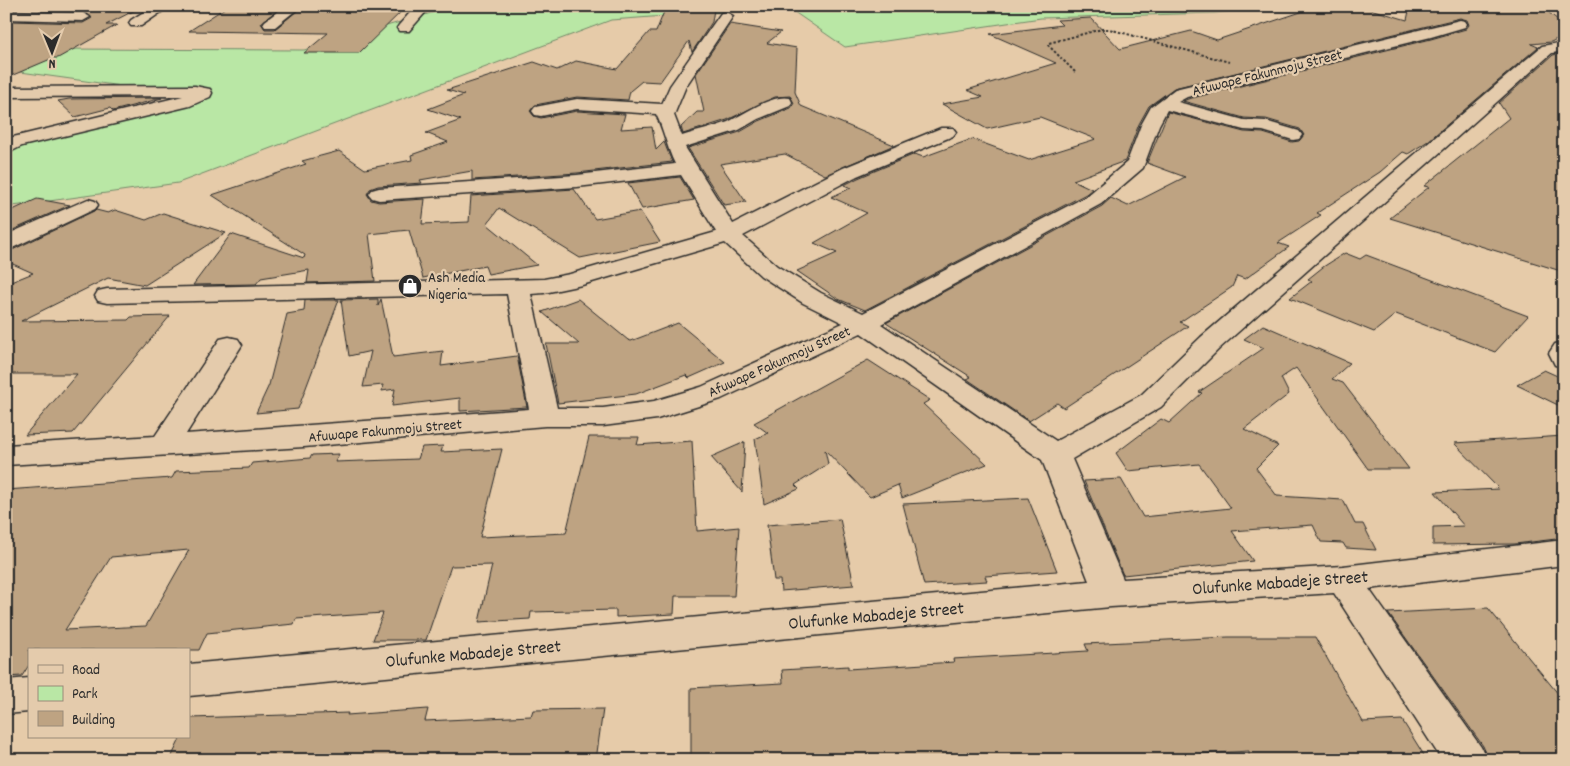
<svg xmlns="http://www.w3.org/2000/svg" width="1570" height="766" font-family="Dekko,sans-serif">
<rect width="100%" height="100%" fill="#e6cba9"/>
<filter id="ink" filterUnits="userSpaceOnUse"><feTurbulence type="fractalNoise" baseFrequency=".02" numOctaves="2"/><feDisplacementMap in="SourceGraphic" scale="10" xChannelSelector="R" yChannelSelector="G"/><feConvolveMatrix kernelMatrix="1 2 1 2 8 2 1 2 1" color-interpolation-filters="sRGB"/></filter>
<g filter="url(#ink)">
<path fill="#b9e7a5" stroke="#728968" d="M455,6H1281L1215,13L1041,18L845,47L787,7L611,20L178,183L6,207V142L186,95L6,70L55,49L304,50Z"/>
<g fill="#bea382" stroke="#2b2b2b" fill-rule="evenodd">
<path d="M48,6H143L106,25H117L58,58H53L6,78V23L11,21L83,23L92,18L83,11L39,10Z"/>
<path d="M228,6L281,7L261,23L265,29H275L303,6H407L359,53H304L328,33L189,31Z"/>
<path d="M1319,6H1360L1407,20L1409,11L1423,6L1542,7L1564,25V35L1551,42L1531,44L1538,47L1428,141L1408,154L1403,152L1380,172L1317,213L1321,215L1278,243L1289,247L1245,279L1237,276L1232,287L1180,322L1188,326L1064,408L1057,403L1029,421L967,379L971,377L886,323L1102,206L1111,198L1128,206L1185,177L1147,163L1168,112L1244,132L1263,133L1292,142L1299,141L1304,135L1300,129L1266,119L1244,118L1183,101L1188,99L1431,39L1466,29L1469,25L1467,20L1460,18L1174,88L1149,106L1139,124L1125,161L1073,180L1092,189L1086,194L865,310L838,299L797,271L837,253L814,243L867,213L831,197L851,188L844,185L858,178L915,154L923,157L972,139L1029,160L1096,139L1040,117L987,129L942,104L983,97L967,90L1056,63L990,34L1062,25L1057,20L1091,18L1120,49L1191,31L1217,40Z"/>
<path d="M665,9H714L712,22L692,52L689,41L660,82L642,81L630,91L628,100L577,97L535,105L530,111L534,116L541,118L577,111L625,114L621,129L652,127L656,150L664,142L672,162L577,173L472,180V171L420,180L422,183L378,186L370,189L367,194L371,200L379,202L425,199L422,224L469,222L471,196L574,189L595,219L640,211L660,242L580,258L499,208L487,224L537,265L488,274L485,266L423,278L409,230L369,234L375,281L307,283L309,270L261,278L256,284L193,285L231,234L304,258L305,255L212,195L306,164L302,161L339,151L365,169L412,160L411,155L448,142L426,133L461,120L428,109L464,95L447,90L534,62L557,70L576,61L617,69L649,32H656Z"/>
<path d="M730,24L781,32L767,43L797,48L795,92L801,106L894,145L825,175L785,154L720,164L746,202L724,205L688,148L740,132L759,121L791,108L794,103L790,96L775,97L727,120L683,134L681,127L697,112H704L696,74Z"/>
<path d="M1559,54L1564,56V272L1390,218L1429,187L1424,186L1509,118L1499,103L1553,55Z"/>
<path d="M162,98L113,111L110,108L75,117L58,101L69,99Z"/>
<path d="M680,177L694,200L642,209L628,183Z"/>
<path d="M37,199L70,205L6,233V213Z"/>
<path d="M96,210L108,213L115,210L146,220L163,213L226,233L145,285L108,278L21,321L128,320L131,317L170,316L73,433L25,435L77,374H6V284L33,273L6,261V253Z"/>
<path d="M1345,253L1360,259L1366,255L1528,316L1495,352L1396,314L1374,332L1290,298L1312,281L1308,279L1323,267Z"/>
<path d="M378,299V306L381,299L393,357L443,351L441,366L517,356L527,407L460,411V398L392,406L395,389L382,391L383,385L363,387L371,351L349,356L341,300Z"/>
<path d="M578,299L628,340L631,341L678,323L725,362L689,378L686,375L636,394L558,403L546,344H579L542,312Z"/>
<path d="M305,300H339L298,409L256,413L269,385L287,314L304,311Z"/>
<path d="M1263,325L1350,363L1332,379L1343,383L1409,469H1368L1296,368L1281,378L1289,394L1244,429L1278,446L1256,468L1277,496L1343,500L1355,524H1363L1376,550L1346,548L1343,543L1321,542L1313,525L1232,531L1253,561L1123,575L1084,481L1121,479L1143,517L1231,508L1199,464L1128,471L1116,453L1161,419L1169,423L1202,393L1199,392L1264,348L1244,339Z"/>
<path d="M868,360L930,400L923,404L987,464L902,498L898,485L870,497L825,450L828,464L795,485L799,489L764,504L755,439L768,433L754,423Z"/>
<path d="M1544,370L1564,379V408L1517,385Z"/>
<path d="M1564,436V538L1515,544L1433,545V527L1464,526L1435,492L1499,489L1454,443Z"/>
<path d="M589,437H639L637,445L692,441L697,531L739,527L734,596H675L674,614L616,617V610L531,612L530,619L479,622L492,565L451,566L426,640H373L383,613L296,619L294,624L207,633L199,650H29V665L22,676L6,677V490L172,478L176,471L249,468L252,463L310,458L312,455L339,454L335,462L418,459L422,447L443,446L441,452L502,449L480,537L566,533ZM189,550L146,626L65,630L111,557Z"/>
<path d="M745,442L742,492L711,457Z"/>
<path d="M1028,498L1057,571L985,576L987,581L924,585L903,504Z"/>
<path d="M840,519L854,585L781,591L780,580H774L767,525Z"/>
<path d="M1488,608L1564,701V760H1489L1483,746L1388,613Z"/>
<path d="M1228,637H1315L1363,722L1402,720L1427,760H1249V751L1200,754L1202,760H691V688L783,683L782,670L848,666V669L954,662L953,659L1088,651L1085,644Z"/>
<path d="M428,709L425,721L531,716L533,710L603,709L596,760H170L181,737H189V723L191,718L348,713L347,715Z"/>
</g>
<g fill="none" stroke-linecap="round" stroke-linejoin="round">
<g stroke="#2b2b2b" stroke-width="3">
<g id="minor">
<path d="M153,6H170L141,26H131L129,23L131,20Z"/>
<path d="M285,6H301L275,27H265L263,24L265,21Z"/>
<path d="M416,6H431L409,31H399L397,28L399,25Z"/>
<path d="M6,11L83,13L90,17L83,21L6,19Z"/>
<path d="M726,12L733,16L686,86L674,115L682,136C697,131 713,128 728,122C744,114 772,94 790,98L792,102L790,106L758,119L739,130L685,147L733,224L843,168L941,128H953L956,132L953,136L857,176L743,236L777,266L821,293L863,313L1087,196L1127,162L1141,125L1151,107L1175,89L1460,20L1465,21L1467,24L1465,27L1431,37L1187,97L1178,102L1244,120L1265,121L1299,131L1302,135L1299,139L1293,140L1263,131L1244,130L1167,110L1159,125L1143,168L1101,204L881,324L1056,441L1141,395L1201,337L1542,46L1564,42V51L1552,53L1219,349L1161,407L1072,459L1123,579L1343,566L1564,540V565L1369,589L1481,747L1487,760H1442L1334,593L1111,607L189,696V664L1089,581L1042,460L861,333L721,399L657,419L603,426H545L304,447L6,465V445L155,436L220,339L229,337L238,339L242,345L186,434L529,409L507,294L107,303L98,301L95,296L98,291L107,289L544,279L570,274L716,232L681,175L577,187L379,200L372,198L369,194L372,190L379,188L577,175L675,164C667,148 664,130 656,114L577,109L541,116L535,115L532,111L535,107L577,99L662,104L670,86L721,13ZM725,243L761,276L803,303L843,323L701,387L654,401L603,408H557L531,294L544,293L582,285Z"/>
<path d="M195,86L210,89L212,93L210,97L190,106L22,146L6,154V140L9,138L183,96L6,97V87Z"/>
<path d="M88,199L95,201L98,205L95,209L6,251V235Z"/>
<path d="M1564,342V367L1555,365L1549,353L1555,344Z"/>
<path d="M29,678V712L6,714V680Z"/>
</g>
</g>
<path stroke="#2b2b2b" stroke-width="2" stroke-dasharray="2.5 2" stroke-linecap="butt" d="M1075,72L1048,45L1049,43L1102,29H1109L1229,62"/>
<use href="#minor" fill="#e4cbac" fill-rule="evenodd"/>
</g>
</g>
<defs>
<g id="shop-disc" transform="scale(1.25)"><circle r="9.5" fill="#2b2b2b" stroke="#e4cbac"/><path d="M-5-2.5h2.3a2.7 3.5 0 0 1 5.4 0H5L5.5 6h-11ZM-1.5-2.5h3a1.5 2.3 0 0 0-3 0Z" fill="#fff"/></g>
</defs>
<g fill-rule="evenodd">
<use href="#shop-disc" x="410" y="286"/>
</g>
<g text-anchor="middle" stroke-width="4.5" stroke-linejoin="round" paint-order="stroke">
<g font-size="15" fill="#2b2b2b" stroke="#e4cbac">
<text transform="translate(1267 72) rotate(-14)" y="5">Afuwape Fakunmoju Street</text>
<text transform="translate(779 361) rotate(-24)" y="5">Afuwape Fakunmoju Street</text>
<text transform="translate(385 430) rotate(-5)" y="5">Afuwape Fakunmoju Street</text>
</g>
<g font-size="15" fill="#2b2b2b" stroke="#e4cbac" text-anchor="start">
<text x="428" y="282">Ash Media<tspan x="428" dy="17">Nigeria</tspan></text>
</g>
<g font-size="18" fill="#2b2b2b" stroke="#e4cbac">
<text transform="translate(1280 582) rotate(-4)" y="6">Olufunke Mabadeje Street</text>
<text transform="translate(876 615) rotate(-5)" y="6">Olufunke Mabadeje Street</text>
<text transform="translate(473 653) rotate(-5)" y="6">Olufunke Mabadeje Street</text>
</g>
</g>
<rect width="1570" height="766" fill="none" stroke="#e4cbac" stroke-width="25"/>
<rect x="12" y="12" width="1545" height="741" fill="none" stroke="#2b2b2b" stroke-width="2" filter="url(#ink)"/>
<rect x="28" y="648" width="162" height="90" fill="#e4cbac" stroke="#9a8b78"/>
<rect x="38" y="665" width="25" height="8" fill="#e4cbac" stroke="#9a8b78"/>
<text x="72" y="674" font-size="15" fill="#2b2b2b">Road</text>
<rect x="38" y="686" width="25" height="15" fill="#b9e7a5" stroke="#9a8b78"/>
<text x="72" y="698" font-size="15" fill="#2b2b2b">Park</text>
<rect x="38" y="711" width="25" height="15" fill="#bea382" stroke="#9a8b78"/>
<text x="72" y="724" font-size="15" fill="#2b2b2b">Building</text>
<g transform="translate(52 52) rotate(179)" stroke="#e4cbac" stroke-width="4" paint-order="stroke">
<path d="M0-4L9 19L0 12L-9 19Z" fill="#2b2b2b"/>
<text y="-8" font-size="14" font-weight="bold" text-anchor="middle" fill="#2b2b2b">N</text>
</g>
</svg>
